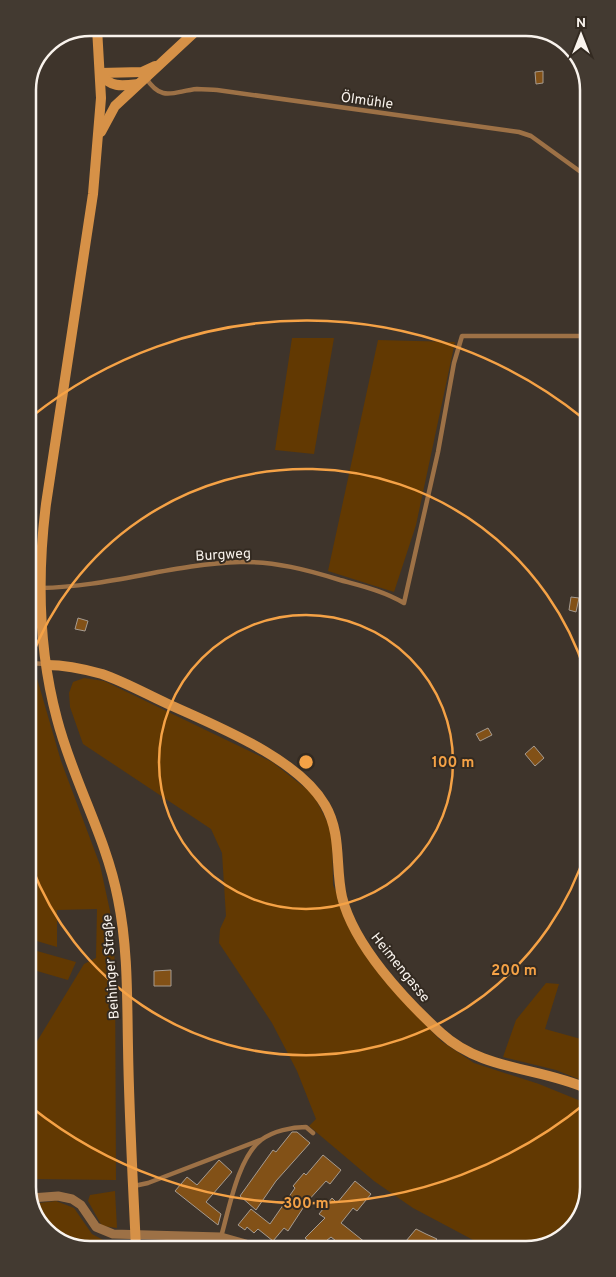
<svg xmlns="http://www.w3.org/2000/svg" width="616" height="1277" font-family="Overpass,sans-serif">
<rect width="100%" height="100%" fill="#3e342b"/>
<g fill="#623902">
<path d="M292,338H334L314,454L275,450Z"/>
<path d="M378,340L455,342L416,525L394,592L328,571Z"/>
<path d="M29,669L36,675L61,761L100,865L110,911L115,963L116,1180L31,1179L30,1053L84,964L96,958L97,909L57,910V947L30,939Z"/>
<path d="M84,678L104,681L272,762L313,794L332,831L333,885L360,943L416,1015L441,1041L474,1063L539,1084L588,1104V1190L576,1225L546,1246H487L477,1242L413,1208L374,1181L309,1126L316,1119L297,1071L272,1023L219,943L220,929L226,916L222,853L211,829L83,744L70,707L69,693L73,682Z"/>
<path d="M30,949L76,962L68,980L30,969Z"/>
<path d="M546,983L559,984L545,1029L588,1041L586,1082L556,1070L503,1057L516,1020Z"/>
<path d="M115,1191L117,1228L102,1226L88,1201L90,1195Z"/>
<path d="M56,1201L74,1208L92,1234L109,1243L116,1249H86L52,1236L31,1204Z"/>
</g>
<g fill="#825117" stroke="#a69b90">
<path d="M543,71V83L536,84L535,72Z"/>
<path d="M571,597L579,598L576,612L569,610Z"/>
<path d="M78,618L88,621L85,631L75,629Z"/>
<path d="M488,728L492,735L480,741L476,734Z"/>
<path d="M534,746L544,758L535,766L525,754Z"/>
<path d="M171,970V986H154V971Z"/>
<path d="M292,1132H297L310,1143L276,1181L256,1210L240,1196L273,1150L276,1152Z"/>
<path d="M323,1155L341,1170L330,1184L326,1181L307,1202L288,1231L284,1228L273,1241L258,1229L254,1233L247,1227L245,1230L238,1225L251,1209L270,1224L295,1188L293,1186L304,1173L306,1175Z"/>
<path d="M219,1160L232,1172L206,1202L221,1214L218,1225L175,1191L187,1177L197,1185Z"/>
<path d="M355,1181L371,1194L357,1211L353,1208L341,1223L371,1247L345,1248L331,1237L317,1248L305,1238L325,1218L319,1214L332,1198L337,1203Z"/>
<path d="M416,1229L426,1234L437,1239L430,1247H414L406,1241Z"/>
</g>
<g fill="none" stroke-linecap="round" stroke-linejoin="round">
<g stroke="#9d7146" stroke-width="4.5">
<path d="M146,78C162,103 174,91 197,89C204,89 211,90 217,90L519,132L531,136L585,175"/>
<path d="M41,588C108,587 173,564 240,562C274,561 308,570 340,580C362,586 384,591 404,603L438,452L454,363L462,336H586"/>
<path d="M29,663L45,664"/>
<path d="M134,1186L148,1183L260,1140"/>
<path d="M221,1237C229,1209 238,1158 261,1140C273,1131 292,1127 306,1127L313,1133"/>
</g>
<path stroke="#9d7146" stroke-width="9" d="M31,1198L58,1196L72,1199L81,1205L96,1227L113,1234L221,1237L260,1248"/>
<g stroke="#d69147" stroke-width="10">
<path d="M97,28L101,98L93,194L46,504C37,576 38,648 57,719C73,781 106,836 118,899C128,948 127,998 128,1047C129,1114 133,1182 136,1249"/>
<path d="M100,73L142,72L155,66"/>
<path d="M100,73C110,88 122,86 138,84"/>
<path d="M101,132L115,106L199,28"/>
<path d="M47,665C66,665 84,669 102,674C125,682 146,694 168,704C216,726 298,758 325,805C342,834 335,866 342,897C354,946 405,1000 441,1033C482,1071 540,1067 588,1089"/>
</g>
</g>
<g fill="none" stroke="#f5a246" stroke-width="2.5">
<circle cx="306" cy="762" r="147"/>
<path d="M587 848A294 294 0 0 1 31 865M30 661A294 294 0 0 1 586 674"/>
<path d="M587 1102A441 441 0 0 1 31 1107M31 417A441 441 0 0 1 584 419"/>
</g>
<g text-anchor="middle" stroke-width="4" stroke-linejoin="round" paint-order="stroke">
<g font-size="14" fill="#f9f3ed" stroke="#332a21">
<text transform="translate(367 100) rotate(8)" y="5">Ölmühle</text>
<text transform="translate(223 554) rotate(-3)" y="5">Burgweg</text>
<text transform="translate(110 967) rotate(-94)" y="5">Beihinger Straße</text>
<text transform="translate(401 967) rotate(51)" y="5">Heimengasse</text>
</g>
</g>
<path d="M0 0H616V1277H0ZM90 36H526A54 54 0 0 1 580 90V1187A54 54 0 0 1 526 1241H90A54 54 0 0 1 36 1187V90A54 54 0 0 1 90 36Z" fill="#433a31" fill-rule="evenodd"/>
<path fill="none" stroke="#f9f3ed" stroke-width="2.5" d="M90 36H526A54 54 0 0 1 580 90V1187A54 54 0 0 1 526 1241H90A54 54 0 0 1 36 1187V90A54 54 0 0 1 90 36Z"/>
<circle cx="306" cy="762" r="8" fill="#f5a246" stroke="#332a21" stroke-width="2.5"/>
<g font-size="15" text-anchor="middle" font-weight="bold" fill="#f5a246" stroke="#332a21" stroke-width="4" stroke-linejoin="round" paint-order="stroke">
<text x="453" y="767">100 m</text>
<text x="514" y="975">200 m</text>
<text x="306" y="1208">300 m</text>
</g>
<g transform="translate(581 35)" stroke="#332a21" stroke-width="4" paint-order="stroke">
<path d="M0-4L9 19L0 12L-9 19Z" fill="#f9f3ed"/>
<text y="-8" font-size="14" font-weight="bold" text-anchor="middle" fill="#f9f3ed">N</text>
</g>
</svg>
